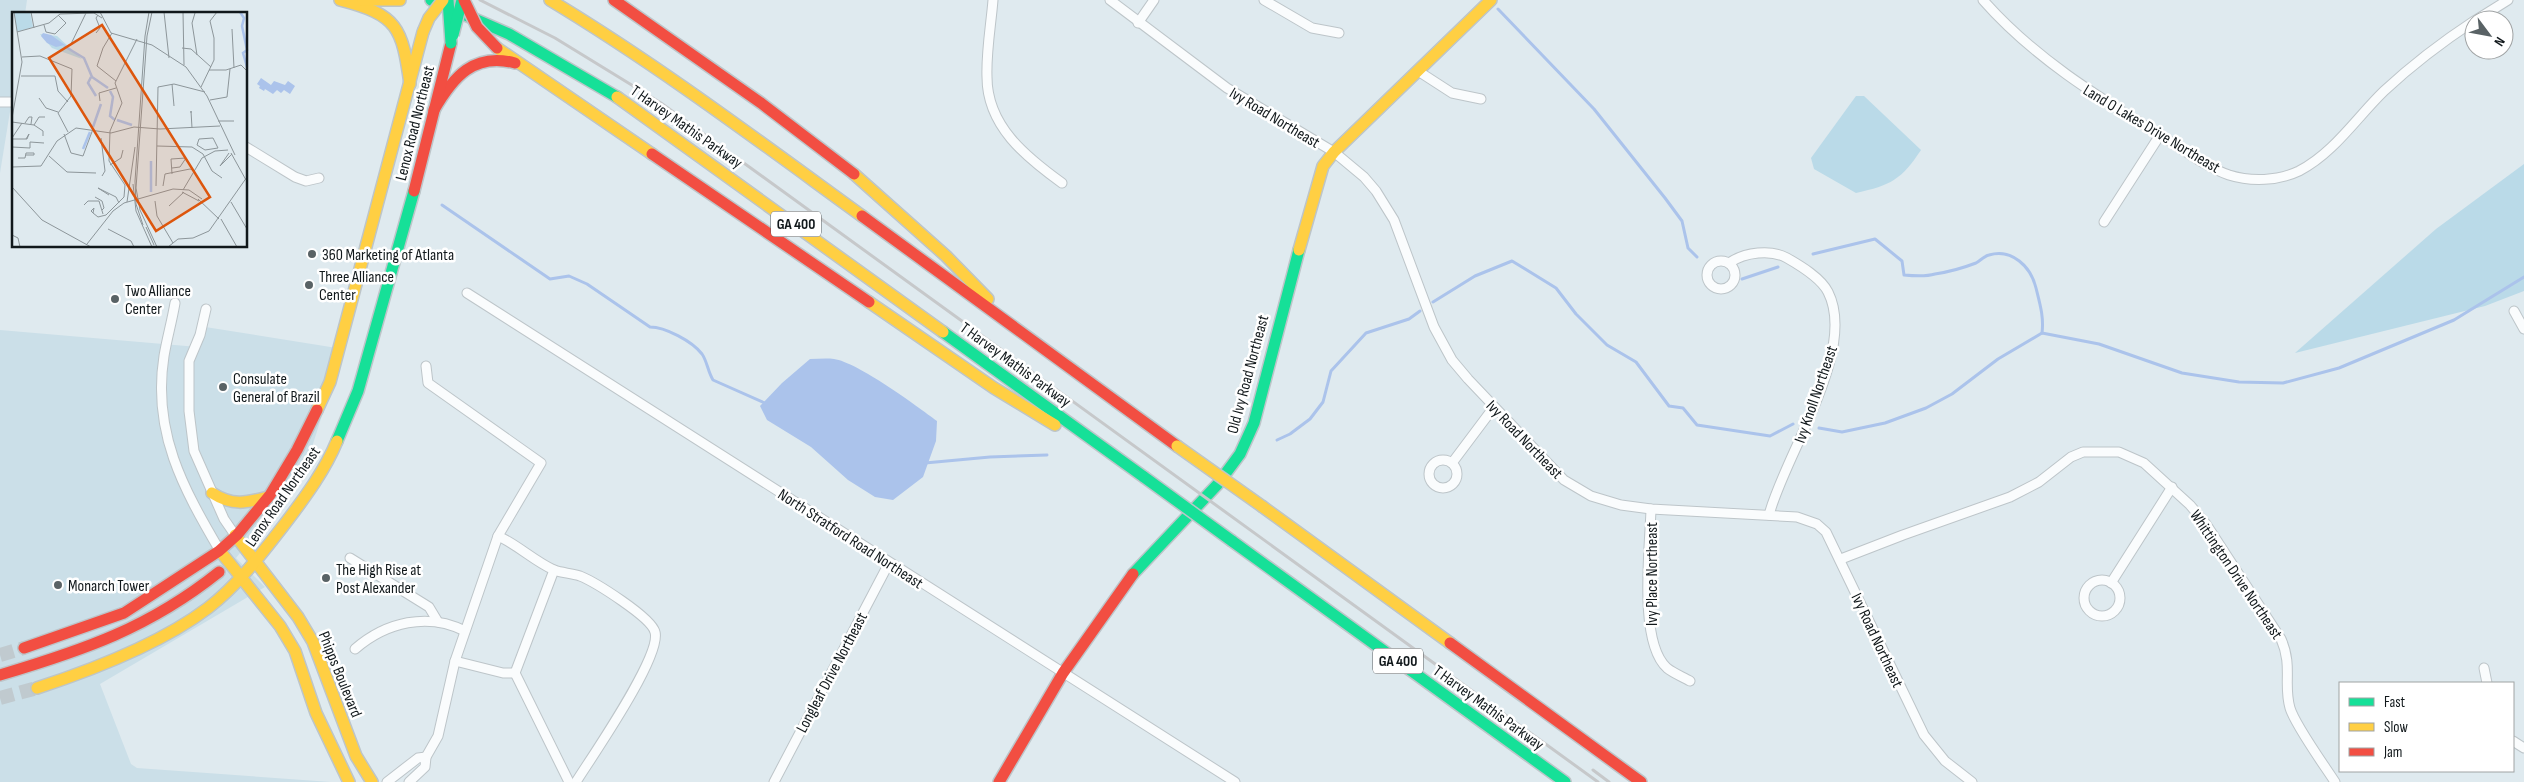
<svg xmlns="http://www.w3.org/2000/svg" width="2524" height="782" font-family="'Sofia Sans Condensed',sans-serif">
<rect width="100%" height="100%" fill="#dfeaef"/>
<g fill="#cbdfe8">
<path d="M0,0H27L25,14H14V87L0,173Z"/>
<path d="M199,326L343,349L312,447L294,487L236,558L265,587L100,684L131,764L137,768L331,782H0V330L198,347Z"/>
</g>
<g fill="#badae8">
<path d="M1856,96H1864L1921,150C1901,180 1891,185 1856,193L1814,169L1811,158Z"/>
<path d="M2524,164V291L2485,306L2295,353L2436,229Z"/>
</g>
<g fill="#abc3eb">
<path d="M261,78L271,85L274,81L285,85L288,81L295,86L290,94L284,90L281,93L277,90L273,94L265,89L264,91L259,88L260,86L257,84Z"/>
<path d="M810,359C818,359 826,358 834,359C857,362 917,406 937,421L936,441L923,477L893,500L875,497L848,480L811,447L767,420L760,406L782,383Z"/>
</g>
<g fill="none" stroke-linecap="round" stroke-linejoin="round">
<g stroke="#abc3eb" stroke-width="3">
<path d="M1498,9L1594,109L1665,198L1682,221L1688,248L1697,257"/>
<path d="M442,205L550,279L569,276L587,284L650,327C665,327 692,341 702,354C707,361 708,372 713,380L767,404"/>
<path d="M1813,254L1875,239L1902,261L1904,275C1914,276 1925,277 1935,274C1948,272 1963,268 1976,263C1980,261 1984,256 1989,255C2012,248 2031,267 2036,288C2040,304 2044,317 2042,333"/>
<path d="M1742,279L1778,267"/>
<path d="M1433,302L1475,276L1512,261L1556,288L1576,314L1607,345L1636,362L1669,406L1683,408L1697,425L1770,436L1793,424"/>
<path d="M1819,428L1842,432L1885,423L1926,408L1952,394L1998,359L2042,333L2099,344L2182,373L2239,382L2283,383L2339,368L2454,320L2524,277"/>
<path d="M1277,440L1290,434L1310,419L1323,402L1331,371L1366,333L1409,319L1420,311"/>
<path d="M925,463L990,457L1047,455"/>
</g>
<g stroke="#c0cacf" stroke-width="14" stroke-dasharray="14 7" stroke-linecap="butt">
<path d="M0,655L24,648"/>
<path d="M0,698L37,688"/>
</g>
<g stroke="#bdc5c9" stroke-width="11">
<g id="street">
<path d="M993,0C991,25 986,52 987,77C987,126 1026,157 1062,183"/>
<path d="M1110,0L1227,88L1334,152L1364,177L1376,191L1394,220L1434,327L1452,360L1468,379L1564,480L1591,496L1621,505L1651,509L1797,517L1817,524L1826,532L1924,735L1945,761L1972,782"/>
<path d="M1264,0L1312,28L1339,33"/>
<path d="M1983,0C2034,58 2098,97 2163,137C2184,150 2206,167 2229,175C2251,182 2278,181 2299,171C2334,153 2357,117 2384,91C2412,65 2442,42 2474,21"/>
<path d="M2476,20L2508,0"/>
<path d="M1138,23L1154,0"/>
<path d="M1418,71L1452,93L1481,99"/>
<path d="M0,102H14"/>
<path d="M246,147L295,177L306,181L319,178"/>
<path d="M2104,222L2160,135"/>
<circle cx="1721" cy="275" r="14"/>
<path d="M1729,263C1745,252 1771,249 1787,258C1801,266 1821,278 1828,292C1858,351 1784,456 1769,515"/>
<path d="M467,293L1235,782"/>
<path d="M175,303C172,321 167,338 164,356C152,432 183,488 220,551"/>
<path d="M206,309L200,335L189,361V411L194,451L224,519L235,535"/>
<path d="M2514,311L2524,329"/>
<circle cx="1443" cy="474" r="14"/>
<path d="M1452,463L1494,407"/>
<path d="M1651,509C1650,547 1638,642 1667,668C1673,673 1683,677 1690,681"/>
<path d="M498,536C518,545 534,561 554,570C562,573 571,573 580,576C595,582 651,617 655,632C662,656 591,758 576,782"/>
<path d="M350,558L429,607L438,622"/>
<path d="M1841,559L1903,535L2010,497L2039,482L2071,457L2083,452H2119L2144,463L2190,505L2206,524L2281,639C2293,666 2283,684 2290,708C2295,725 2324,765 2335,782"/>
<path d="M554,570L515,673L569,782"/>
<circle cx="2102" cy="598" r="18"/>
<path d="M2111,583L2172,487"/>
<path d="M355,649C386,622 428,612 465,631"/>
<path d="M455,661L503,673H515"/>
<path d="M2484,668L2487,683"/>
<path d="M2513,741L2524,748"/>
<path d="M387,782L418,758L426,757"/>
<path d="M409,782L425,767L426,757L438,736L455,661L498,536L541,463L428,383L426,366"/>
<path d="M774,782L889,563"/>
</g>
</g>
<g stroke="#bdc5c9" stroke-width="14">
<g id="fast">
<path d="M431,0L509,34L617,97"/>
<path d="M943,332L1144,477"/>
<path d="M337,441L358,391L414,191"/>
<path d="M1232,541L1565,782"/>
<path d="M1133,574L1217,485L1240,454L1254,423L1299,250"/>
</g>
</g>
<g stroke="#bdc5c9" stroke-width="14">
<g id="slow">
<path d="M340,0C398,15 402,27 410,84"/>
<path d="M363,0H400"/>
<path d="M550,0C658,65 760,142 862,216"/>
<path d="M497,48L652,154"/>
<path d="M617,97L943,332"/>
<path d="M854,174L946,256L988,299"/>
<path d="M1299,250L1323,166L1334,152L1491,0"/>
<path d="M869,302L994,388L1055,425"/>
<path d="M317,410L330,382L423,32"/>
<path d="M212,493C232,506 246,503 268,497"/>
<path d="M1263,507L1450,643"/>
<path d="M235,535L298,617L313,642L356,756L372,782"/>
<path d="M220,551L280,626L295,651L316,713L349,782"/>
<path d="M37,688C92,670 162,643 208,608C239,584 263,552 287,521C306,496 325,470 337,441"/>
</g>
</g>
<g stroke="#bdc5c9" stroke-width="14">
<g id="jam">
<path d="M614,0L761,103L854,174"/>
<path d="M434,110C453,77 474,52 515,63"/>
<path d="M652,154L869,302"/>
<path d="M414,191L451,43"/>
<path d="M862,216L1177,446"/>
<path d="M1450,643L1641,782"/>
<path d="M24,648L124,613L219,551L237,535L270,495L297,450L317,410"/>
<path d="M0,675C84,650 149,628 219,572"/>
<path d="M999,782L1063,673L1133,574"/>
</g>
</g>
<use href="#street" stroke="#fafcfd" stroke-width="9"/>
<use href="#fast" stroke="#16e098" stroke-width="11"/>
<use href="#slow" stroke="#ffcf43" stroke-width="11"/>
<use href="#jam" stroke="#f24e42" stroke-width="11"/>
<g stroke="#c6c8ca" stroke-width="3">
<path d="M480,0L555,38L661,103L1598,782"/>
<path d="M1593,770L1609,782"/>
</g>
<g stroke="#bdc5c9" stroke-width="14" stroke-linecap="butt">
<g id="fast-bridge">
<path d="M448,0L451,43"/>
<path d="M453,35L462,0"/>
<path d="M1144,477L1232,541"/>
</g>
</g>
<g stroke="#bdc5c9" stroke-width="14" stroke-linecap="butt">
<g id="slow-bridge">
<path d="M423,32L429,18L443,0"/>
<path d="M1177,446L1263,507"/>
</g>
</g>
<g stroke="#bdc5c9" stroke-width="14" stroke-linecap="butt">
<path id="jam-bridge" d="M464,0L477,27L497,48"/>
</g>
<use href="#fast-bridge" stroke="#16e098" stroke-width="11"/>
<use href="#slow-bridge" stroke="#ffcf43" stroke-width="11"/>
<use href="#jam-bridge" stroke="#f24e42" stroke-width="11"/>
</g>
<g fill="#596265" stroke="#fff" stroke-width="2">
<circle cx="312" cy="254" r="5"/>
<circle cx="309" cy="285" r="5"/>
<circle cx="115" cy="299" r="5"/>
<circle cx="223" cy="387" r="5"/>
<circle cx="326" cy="578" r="5"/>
<circle cx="58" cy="585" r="5"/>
</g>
<g text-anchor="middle" stroke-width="5" stroke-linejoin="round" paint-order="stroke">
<g fill="#fff" stroke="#585d5f" stroke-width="1">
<rect x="771" y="211.5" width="50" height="25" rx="4"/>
<rect x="1373" y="648.5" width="50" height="25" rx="4"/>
</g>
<g font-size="15" font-weight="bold" fill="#11181b">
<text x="796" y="229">GA 400</text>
<text x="1398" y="666">GA 400</text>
</g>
<g font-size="16" fill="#11181b" stroke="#fff">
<text transform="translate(1275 117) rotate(31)" y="6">Ivy Road Northeast</text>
<text transform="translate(414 123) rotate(-76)" y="6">Lenox Road Northeast</text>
<text transform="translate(687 126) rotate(35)" y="6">T Harvey Mathis Parkway</text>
<text transform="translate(2152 128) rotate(31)" y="6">Land O Lakes Drive Northeast</text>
<text transform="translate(1016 364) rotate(36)" y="6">T Harvey Mathis Parkway</text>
<text transform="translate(1247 374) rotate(-75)" y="6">Old Ivy Road Northeast</text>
<text transform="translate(1815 394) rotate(-71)" y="6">Ivy Knoll Northeast</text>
<text transform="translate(1525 439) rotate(46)" y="6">Ivy Road Northeast</text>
<text transform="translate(282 496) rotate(-55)" y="6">Lenox Road Northeast</text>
<text transform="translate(851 538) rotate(33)" y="6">North Stratford Road Northeast</text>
<text transform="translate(1651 574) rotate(-90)" y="6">Ivy Place Northeast</text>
<text transform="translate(2237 574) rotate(56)" y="6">Whittington Drive Northeast</text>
<text transform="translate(1878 640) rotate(65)" y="6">Ivy Road Northeast</text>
<text transform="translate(831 672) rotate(-62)" y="6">Longleaf Drive Northeast</text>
<text transform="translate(341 674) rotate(68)" y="6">Phipps Boulevard</text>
<text transform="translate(1489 707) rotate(36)" y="6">T Harvey Mathis Parkway</text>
</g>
<g font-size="16" fill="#11181b" stroke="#fff" text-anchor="start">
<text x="322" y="260">360 Marketing of Atlanta</text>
<text x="319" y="282">Three Alliance<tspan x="319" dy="18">Center</tspan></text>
<text x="125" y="296">Two Alliance<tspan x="125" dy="18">Center</tspan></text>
<text x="233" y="384">Consulate<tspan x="233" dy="18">General of Brazil</tspan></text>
<text x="336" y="575">The High Rise at<tspan x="336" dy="18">Post Alexander</tspan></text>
<text x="68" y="591">Monarch Tower</text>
</g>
</g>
<g transform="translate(12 12)">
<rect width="235" height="235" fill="#dfeaef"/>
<path d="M2,0H18L21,15L5,20ZM28,22L45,24L70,47L40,36Z" fill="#badae8"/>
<path d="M31,21L39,23L53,33L44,35L35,31L29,24Z" fill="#abc3eb"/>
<path fill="none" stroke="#abc3eb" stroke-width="2.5" d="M228,0L232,6L230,14L235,38L231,41L235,55M52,34L72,46L80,65L96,76M79,65L76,71L84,84M98,79L101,85L98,104L103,108M105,108L120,113M81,115L89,92M71,137L78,120M139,149V180"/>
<path fill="none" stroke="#8d969a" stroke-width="1" d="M19,0L22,16M88,0L99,21L140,33L174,55L195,84L223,143M140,0L135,24L124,176L128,198L145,235M152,0L157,46M171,0L172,53M183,1L180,11L185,43M32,13L34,20L43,22L54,11L46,3M220,17L222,56M5,20L37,11L48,2L82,1L90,6M84,21L88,16L84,6L86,3M100,21L91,36L85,54L104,69M58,34L74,1M170,36L179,37L199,55M10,45L28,44L60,57L59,84L46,101L56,120M197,58H214L229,53L235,59M9,64H43L46,79L56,90M160,72L162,94M189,75L202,48V26L198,9L205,0M27,86L34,96L46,100M198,88L215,85L218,57M88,89L87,81L104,76M179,101V99L180,116M0,106L10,50L2,0M206,109H222M0,110L22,113L31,119V124M10,111L0,126L1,127H15L17,122L14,127M13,111L17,105H20L19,112M22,113L27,105H33M52,122L59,141L71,144L81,117M89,126L93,159L90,164M145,134L180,135L191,142L200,159L210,166M0,135L18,136V130L32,131M193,138L185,133L187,127L201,126L206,136L193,138M217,141L208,154L220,142M219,141L234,168M37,144L55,160L84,161M6,146H13L14,141H22V143H14M98,153L109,146L111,138M0,155L29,154L45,129L64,116L99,121L122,115L148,117L208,114M160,156L168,155L174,146M160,162L159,147L174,146M121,172L124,199L140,235M144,174L146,75L162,72L193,80M151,174L153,162L178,157L183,159M0,175L30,208L79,235M171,178L190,146L203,139L216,138M170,180L187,189M97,183L86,176L104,185L107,191M83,185L90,189L92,196L90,198M186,187L207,207M143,189L145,204L161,231M115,190L123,135M219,190L235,217M72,193L76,189H87L91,202M157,194L172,180M81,201L82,196L79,199L81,201L86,205L94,203L112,185L113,173L97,149L98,119L110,91L103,71L125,27M209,207L225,235M131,213L124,192L123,169L133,24L137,0M134,215L142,233M96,217L119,229L122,235M0,223L6,226L8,235M75,232L101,199L112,191L161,177L177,178L190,187M156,235L166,227L181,226L197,219L235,165"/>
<path fill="#dd560d" fill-opacity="0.15" stroke="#dd560d" stroke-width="2.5" d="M90,13L198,185L144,219L37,46Z"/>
<rect width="235" height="235" fill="none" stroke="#11181b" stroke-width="2.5"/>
</g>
<rect x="2339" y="682" width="175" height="90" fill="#ffffff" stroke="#a0a3a4"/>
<rect x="2349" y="698" width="25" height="8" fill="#16e098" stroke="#a0a3a4"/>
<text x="2384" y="707" font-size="15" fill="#11181b">Fast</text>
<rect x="2349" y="723" width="25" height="8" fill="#ffcf43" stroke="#a0a3a4"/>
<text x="2384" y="732" font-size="15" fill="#11181b">Slow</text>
<rect x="2349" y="748" width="25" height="8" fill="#f24e42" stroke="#a0a3a4"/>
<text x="2384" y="757" font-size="15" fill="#11181b">Jam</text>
<g transform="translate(2489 35) rotate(122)"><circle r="24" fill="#ffffff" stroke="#a0a3a4"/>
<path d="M0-4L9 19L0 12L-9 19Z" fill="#596265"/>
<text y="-8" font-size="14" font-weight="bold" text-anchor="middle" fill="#11181b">N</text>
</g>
</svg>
